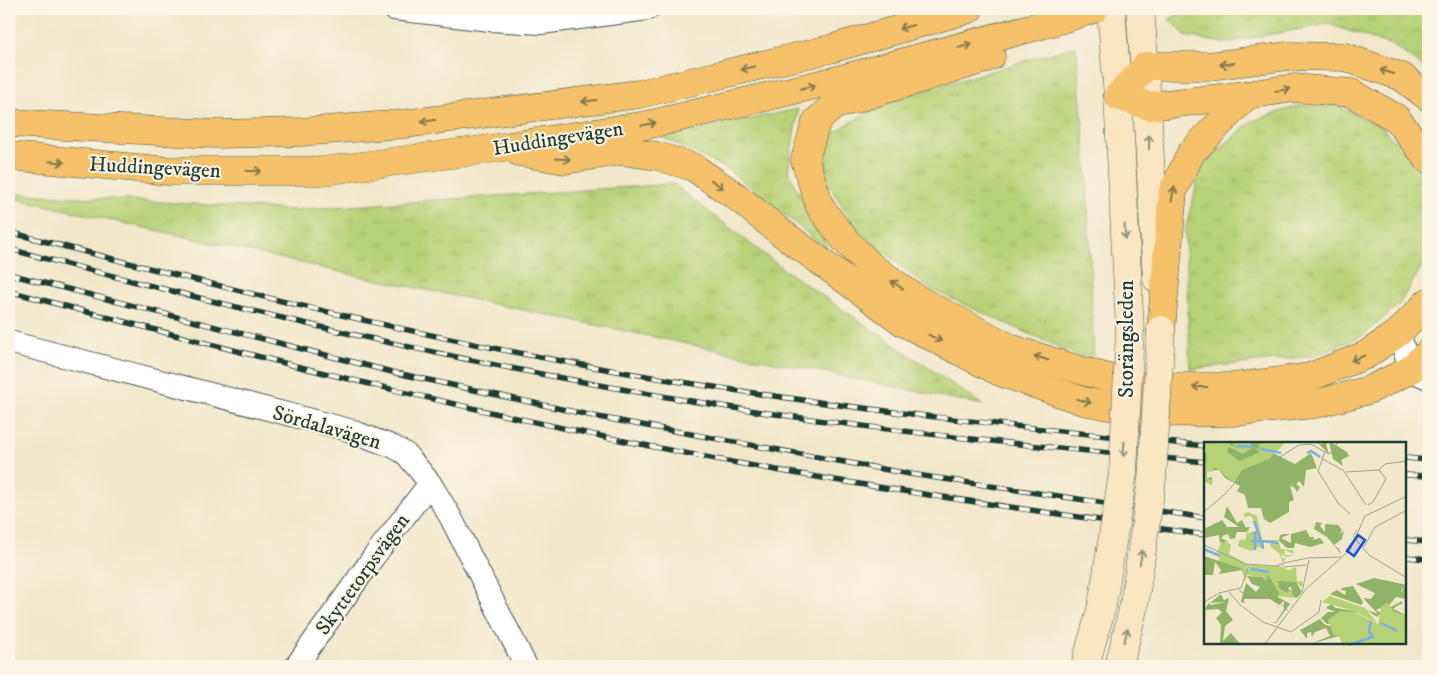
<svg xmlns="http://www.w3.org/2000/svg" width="1437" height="675" font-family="'IM FELL DW Pica',serif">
<defs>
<pattern id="grass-tufts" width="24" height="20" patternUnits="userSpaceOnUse" patternTransform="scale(1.25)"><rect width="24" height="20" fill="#b7d176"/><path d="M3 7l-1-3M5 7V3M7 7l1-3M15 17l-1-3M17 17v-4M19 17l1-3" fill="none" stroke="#9db467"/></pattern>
</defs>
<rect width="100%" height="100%" fill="#fcf5e5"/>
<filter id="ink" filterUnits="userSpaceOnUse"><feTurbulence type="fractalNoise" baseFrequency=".02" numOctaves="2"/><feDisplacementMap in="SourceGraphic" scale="10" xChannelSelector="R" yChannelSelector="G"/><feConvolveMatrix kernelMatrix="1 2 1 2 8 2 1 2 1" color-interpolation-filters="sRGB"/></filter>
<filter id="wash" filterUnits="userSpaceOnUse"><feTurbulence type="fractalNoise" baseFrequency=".0096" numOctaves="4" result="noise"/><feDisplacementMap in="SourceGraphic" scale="20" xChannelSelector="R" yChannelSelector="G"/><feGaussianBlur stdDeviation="1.12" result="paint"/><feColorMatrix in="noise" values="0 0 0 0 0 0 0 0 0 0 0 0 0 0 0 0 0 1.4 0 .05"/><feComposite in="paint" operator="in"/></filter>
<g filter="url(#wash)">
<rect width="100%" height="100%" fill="#f1e7ca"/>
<g fill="url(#grass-tufts)" stroke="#6b8755">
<path d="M1192,9H1423L1428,15V70L1392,45L1328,24L1223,43L1186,36L1169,19Z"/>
<path d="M1076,46L1087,175L1094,363L928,288L857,229L824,177L830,135L882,103Z"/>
<path d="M1334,105L1381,126L1418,168L1428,212L1425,261L1400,303L1364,335L1314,356L1190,369L1185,231L1202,165L1250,122L1297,106Z"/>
<path d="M798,109L788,172L829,251L729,170L662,137Z"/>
<path d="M673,184L783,269L983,405L354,275L9,197V193L292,210Z"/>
</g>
</g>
<g filter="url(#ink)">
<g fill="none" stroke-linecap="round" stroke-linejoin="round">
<g stroke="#3e564a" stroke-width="24">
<g id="minor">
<path d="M394,9L490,20L541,23L648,9"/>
<path d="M1399,332L1410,370L1428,378"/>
<path d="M9,342L349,430L394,447L406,454L430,483L451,518L526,666"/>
<path d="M296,666L372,559L430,483"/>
</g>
</g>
<g stroke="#3e564a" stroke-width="29">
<g id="secondary">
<path d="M1111,9L1118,96L1130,330"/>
<path d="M1140,9C1148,99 1151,189 1157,279"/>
<path d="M1085,666L1102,606"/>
<path d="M1119,666L1134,605"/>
</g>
</g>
<g stroke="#3e564a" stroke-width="29">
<g id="primary">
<path d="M991,56L981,60L833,106L816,122L805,160L820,207L845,240L872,267L917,299L1010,348L1083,371L1143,387H1234L1310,377L1366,355L1399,332L1428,302"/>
<path d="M1247,95L1149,106L1118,96L1146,66H1209L1288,56L1345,57L1402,77L1428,97"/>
<path d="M9,123L215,134L301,132L404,124L639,94L830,49L969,9"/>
<path d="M519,152L565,160L621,151L657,156L693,167L737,197L779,231L903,322L1000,372L1083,401L1145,413L1233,412L1315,404L1369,390L1410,370L1428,353"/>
<path d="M9,156L169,171H323L497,148L647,125L841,79L1056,21L1094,9"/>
<path d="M1161,330L1173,191L1191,153L1247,95L1294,88L1351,93L1396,118L1428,159"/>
</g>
</g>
<use href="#minor" stroke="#fff" stroke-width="22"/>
<use href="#secondary" stroke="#fbe6c4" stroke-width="28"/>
<use href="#primary" stroke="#f5c16b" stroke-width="28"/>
<g stroke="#1f3d34" stroke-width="5.5">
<g id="rail">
<path d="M9,232C208,284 408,335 611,370C808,405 1007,426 1206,446"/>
<path d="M9,249C206,301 404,350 605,386C804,423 1004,444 1206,462"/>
<path d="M9,274L392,372L598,417L910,474L1206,518"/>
<path d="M9,291C272,362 536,429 805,475C938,498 1072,516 1206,535"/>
<path d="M1406,458L1428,460"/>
<path d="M1406,475L1428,476"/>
<path d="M1406,540L1428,542"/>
<path d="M1406,557L1428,559"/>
</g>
</g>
<use href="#rail" stroke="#fcf5e5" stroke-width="4" stroke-dasharray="11" stroke-linecap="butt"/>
<g stroke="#3e564a" stroke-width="29" stroke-linecap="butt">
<g id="secondary-bridge">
<path d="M1134,605L1152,479L1161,330"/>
<path d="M1102,606L1123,473L1130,330"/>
</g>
</g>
<use href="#secondary-bridge" stroke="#fbe6c4" stroke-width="28"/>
</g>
<defs><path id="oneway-shaft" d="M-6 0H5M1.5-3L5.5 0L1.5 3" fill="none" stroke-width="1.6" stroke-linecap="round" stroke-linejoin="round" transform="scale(1.25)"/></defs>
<g stroke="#7f784d">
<use href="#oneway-shaft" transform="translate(906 27) rotate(164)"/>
<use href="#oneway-shaft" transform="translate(965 46) rotate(-15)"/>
<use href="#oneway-shaft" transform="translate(1227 64) rotate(173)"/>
<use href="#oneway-shaft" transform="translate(748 68) rotate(167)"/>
<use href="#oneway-shaft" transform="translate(1387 72) rotate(-161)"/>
<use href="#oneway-shaft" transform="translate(808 87) rotate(-13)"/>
<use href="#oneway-shaft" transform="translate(1283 90) rotate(-8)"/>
<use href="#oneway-shaft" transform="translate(589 101) rotate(173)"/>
<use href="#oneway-shaft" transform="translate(428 121) rotate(173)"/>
<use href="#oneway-shaft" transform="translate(649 124) rotate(-12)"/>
<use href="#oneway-shaft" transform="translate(563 159) rotate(3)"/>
<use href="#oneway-shaft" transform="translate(57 162) rotate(5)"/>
<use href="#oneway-shaft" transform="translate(254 171)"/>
<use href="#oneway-shaft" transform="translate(717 184) rotate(34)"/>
<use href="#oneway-shaft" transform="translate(1173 194) rotate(-79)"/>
<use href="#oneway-shaft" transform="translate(897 285) rotate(-145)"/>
<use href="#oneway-shaft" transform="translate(935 338) rotate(27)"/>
<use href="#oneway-shaft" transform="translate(1041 358) rotate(-162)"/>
<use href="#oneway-shaft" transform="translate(1358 358) rotate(159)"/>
<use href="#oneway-shaft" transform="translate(1200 387) rotate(-180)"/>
<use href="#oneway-shaft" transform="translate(1084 401) rotate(15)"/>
</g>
<g stroke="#8d927c">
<use href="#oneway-shaft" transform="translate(1149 142) rotate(-91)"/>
<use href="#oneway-shaft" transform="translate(1125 232) rotate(87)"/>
<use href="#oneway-shaft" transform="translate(1124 449) rotate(93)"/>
<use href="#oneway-shaft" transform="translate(1141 557) rotate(-81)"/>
<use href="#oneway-shaft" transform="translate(1126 635) rotate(-76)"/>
</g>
</g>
<g text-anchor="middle" stroke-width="4" stroke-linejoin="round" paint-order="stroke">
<g font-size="21" fill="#1f3d34" stroke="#fcf5e5">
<text transform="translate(558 138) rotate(-9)" y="7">Huddingevägen</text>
<text transform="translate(155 167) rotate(3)" y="7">Huddingevägen</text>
<text transform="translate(1126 339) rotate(-90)" y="7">Storängsleden</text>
<text transform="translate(327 427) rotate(16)" y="7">Sördalavägen</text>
<text transform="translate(362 574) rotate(-54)" y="7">Skyttetorpsvägen</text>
</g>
</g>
<g transform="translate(1204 442)">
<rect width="202" height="202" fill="#f1e7ca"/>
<path d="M44,70L53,74L58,98H74L77,107L89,108L90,112L81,108V113H90L82,115L77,111L78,116H82L79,121L75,111L66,104L67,101L60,99V106L54,105L47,109L34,104L35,99L40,94L37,98L42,97L43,85H46L44,91L53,88L50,80L44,81L50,79L47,74L41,75L39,72ZM18,99L27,102L25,112L44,123V126L41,125L44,128L46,123L75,124L85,128L92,125L93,140L99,139L98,145L91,140L72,141L82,151L88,148L92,156L74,154L65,135L62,139L58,135L43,133L41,140L39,127L19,122L0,114L14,119L16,115L0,106L12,112Z" fill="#b7d176"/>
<path d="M19,0H82L73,7L63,8L91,22L107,11L113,26L102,28L100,45L95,39L92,42L96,45L93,50L86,38L90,46L86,43L90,58L85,60V70L66,81L60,77L57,66H44L41,53L33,49L36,44L21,36L15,28L3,29V36L8,35V43L0,39V11ZM113,0L117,2L121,0H125L126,1L127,0L143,10L145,14L137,18L139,24L129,17L125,0L122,2L125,12ZM23,64L33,81L38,78L42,86L43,85H45L42,90H33L31,96L26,97L24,92L20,93L17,96L23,99L24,101L21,99L20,103L18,99L16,102L15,93L0,96V87L18,78L23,85H35L20,75ZM112,80L118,81L116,84L121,90V82L134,83L138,88L136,92L140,89L138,97L130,103L135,107L138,113L123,95L110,87ZM102,88L106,95H110L109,98L116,96L120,101L106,105L91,101L90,106H83L75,99L76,93L80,92H86L77,96L87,101V92ZM0,114L39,127L40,135L38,128L15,132L17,128L11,120L9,133H0ZM64,133L75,151L74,155L86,162L72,181L67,180H72L80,167V159L75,163L66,157H40V162L37,159L42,141L52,150L56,145L48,142L43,134L58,135L62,139ZM170,136L203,143L202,152L198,149L201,143L197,149L202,152V157L192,155L185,163L187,165L198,159V163L196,162L189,167L202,173V192L176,166L172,168L177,171L173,175L163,168L174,172L159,156L167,157L171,151L152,142ZM73,139L92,140L98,150L93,156L89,154L87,145L84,146L87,149L83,150L84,152L75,146ZM149,144L159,160L157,163L126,152L133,148L141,153L142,149L137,148L138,146ZM17,152L20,158L25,156L22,169L29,178L21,184L19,199L27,191L36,202H16L17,183L12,176L18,170L14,167L0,168L5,161L7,163L22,160L6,161ZM127,162L132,166L150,169L159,176L141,202L135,194L106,202L126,194L122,186L111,190L108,195L107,190L103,191V197L96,188L116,177L120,182L131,186L129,181L123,182L117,176L124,170H131L122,166Z" fill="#91b367"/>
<path d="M126,154L161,166L173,181L150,169L118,160Z" fill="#b7d176"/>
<path d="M0,0H26V3L34,5L26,0H47V7L39,12L25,5L23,10L36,19L56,10L51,6L57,7L54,3L60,0H82L65,17L38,28L30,41L11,25L8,30L2,29L3,36L9,39L7,43L0,37L3,15ZM183,160L190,170L202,173V202H138L135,193L130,194L124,178L136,169L150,170L174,182L177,165Z" fill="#b7d176"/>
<path fill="none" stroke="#7aafe7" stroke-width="2.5" d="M33,4L49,5M57,7L77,11M103,11L107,9L116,15M50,79L57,99L74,101M51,90V108M47,99H57L59,107M0,107L16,114M47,127L65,130M177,181L193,189M144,203L169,195L165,189L167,179"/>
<path fill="none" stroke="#9da38e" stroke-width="1" d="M121,10L114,29L134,61L146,72M121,10L126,12L134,0M117,16L140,29L162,63M175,28L181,22L203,19M142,30L175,28M20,53L36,35L68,26L73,17L95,3L107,2L121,10M164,63L169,60L182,37L175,28M0,70L20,53M153,88L149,94L165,113L203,136M0,103L42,122L72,124L80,121M160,105L171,85L203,68M80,121L104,116L137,115M78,123L80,125L102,123M35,148L44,155L72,156L84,169M25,150L38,165M98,150L105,118M0,160L15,151L37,146L45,123M39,165L59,180M59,180L87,190L115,170L117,158M60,203L102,147L146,108L161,74L203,54"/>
<path fill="#1d4ed8" fill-opacity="0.15" stroke="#1d4ed8" stroke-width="2.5" d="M154,93L161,98L150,114L143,109Z"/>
<rect width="202" height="202" fill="none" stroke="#1f3d34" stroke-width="2.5"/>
</g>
<rect width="1437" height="675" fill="none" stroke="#fcf5e5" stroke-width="30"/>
</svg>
